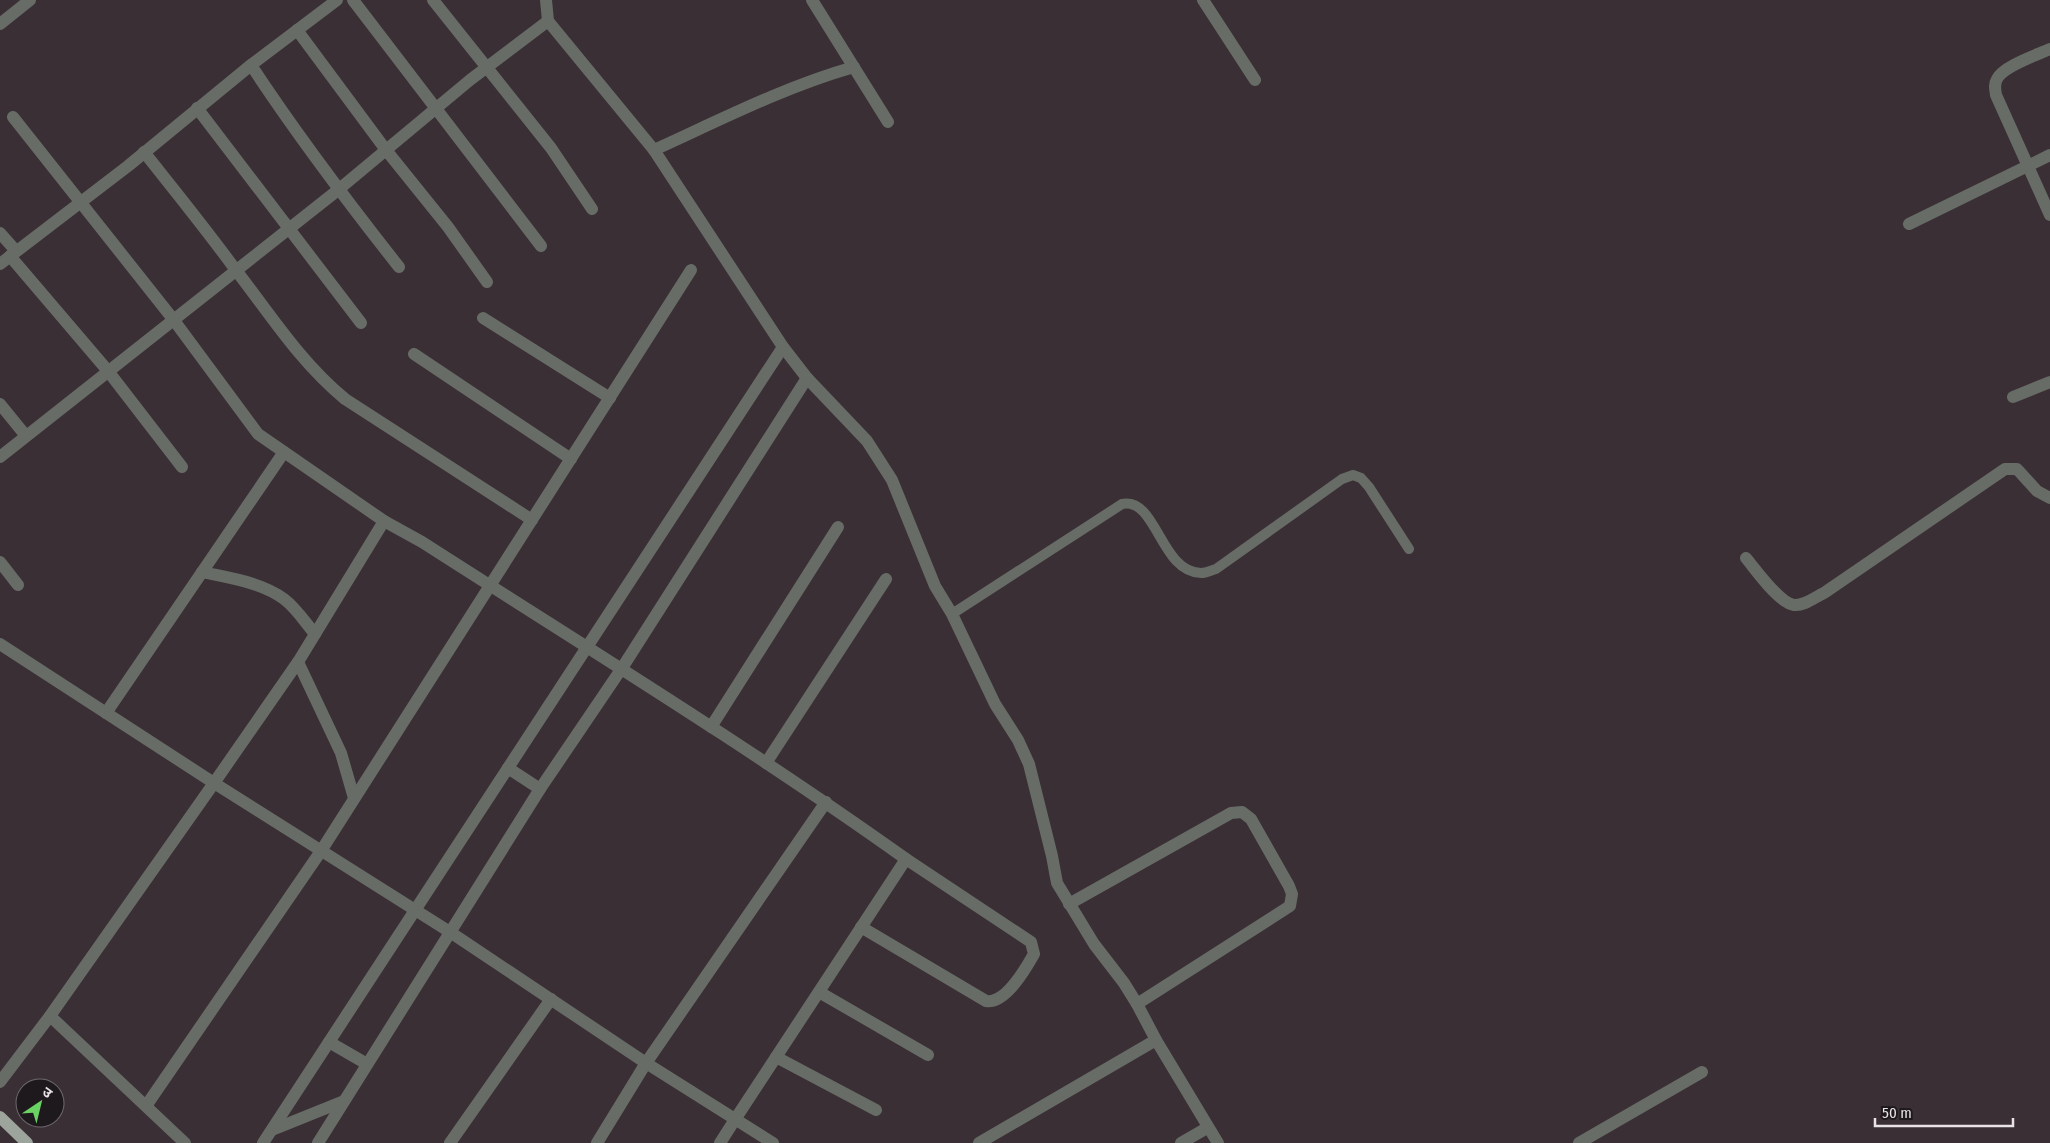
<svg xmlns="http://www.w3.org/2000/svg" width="2050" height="1143" font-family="'Fira Sans Condensed','Noto Sans Devanagari',sans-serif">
<rect width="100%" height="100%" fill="#392f35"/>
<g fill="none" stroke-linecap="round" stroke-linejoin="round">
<path stroke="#686c67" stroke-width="10" d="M952,614L1122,504C1157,497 1160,572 1201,573C1206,573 1212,570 1216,569L1342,479L1353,475L1361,478L1369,487L1409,549"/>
<g stroke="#686c67" stroke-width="12">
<path d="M353,0L541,246"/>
<path d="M433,0L551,148L592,209"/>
<path d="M812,0L888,122"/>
<path d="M1203,0L1255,80"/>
<path d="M0,24L30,0"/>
<path d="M297,30L386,150L448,227L487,282"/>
<path d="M2050,49C2037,55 2003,66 1997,79C1994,84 1995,89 1996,95L2050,215"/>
<path d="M251,65C297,135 347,201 399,267"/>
<path d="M197,108L361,323"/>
<path d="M13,117L173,319L258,434L384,521"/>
<path d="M654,150C720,120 784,87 854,67"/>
<path d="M144,152C175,191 206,229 235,269C270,314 300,362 345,399L532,520"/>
<path d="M1909,224L2050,155"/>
<path d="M0,233L16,251"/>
<path d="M10,256L108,371L182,467"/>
<path d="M0,264L128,166L251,65L337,0"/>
<path d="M483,318L610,398"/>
<path d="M414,354L571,459"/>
<path d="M2013,397L2050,382"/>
<path d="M0,404L26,436"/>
<path d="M0,457L338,190L470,80L548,21"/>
<path d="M1746,558C1756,570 1779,603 1794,605C1805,606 1815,597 1824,593L2005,469H2017L2037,491L2050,498"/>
<path d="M0,562L18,585"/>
<path d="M202,572C229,578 261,582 284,599C296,608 305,622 315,634"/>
<path d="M0,644L214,783L50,1016L185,1143"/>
<path d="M298,662L341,753L354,798"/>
<path d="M106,713L284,452"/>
<path d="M711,727L838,527"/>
<path d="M766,763L886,579"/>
<path d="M508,768L540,789"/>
<path d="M1069,904L1231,813L1242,812L1251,819L1289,886L1292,894L1290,906L1137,1004"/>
<path d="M861,927L986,1001C1005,1004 1025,970 1034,954L1031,942L906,859"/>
<path d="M819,992L928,1055"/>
<path d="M329,1042L367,1064"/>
<path d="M776,1057L876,1110"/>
<path d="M0,1082L50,1016"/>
<path d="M146,1106L321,851L691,270"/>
<path d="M272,1130L344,1101"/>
<path d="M263,1143L783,347"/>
<path d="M318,1143L540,789L624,665L807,378"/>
<path d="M450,1143L551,999"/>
<path d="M597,1143L646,1063L826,802"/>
<path d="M720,1143L736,1118L906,859C749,747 584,646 422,542L384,521L298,662L214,783L450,932L646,1063L773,1143"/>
<path d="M979,1143L1156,1040"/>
<path d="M1181,1143L1207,1128"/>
<path d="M1579,1143L1702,1072"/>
</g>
<path stroke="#686c67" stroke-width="12" d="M546,0L548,21L654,150L783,347L807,378L867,441L892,480L935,586L952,614L995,704L1018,740L1029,764L1052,856L1057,883L1094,944L1124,983L1137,1004L1156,1040L1218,1143"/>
<path stroke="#9ca49b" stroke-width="12" d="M0,1117L27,1143"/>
</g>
<g transform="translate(40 1103) rotate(35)"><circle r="24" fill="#1d191c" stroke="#6f696d"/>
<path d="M0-4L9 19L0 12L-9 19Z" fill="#6ad363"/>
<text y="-8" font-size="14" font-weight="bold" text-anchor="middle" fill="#e9e2e7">उ</text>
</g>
<path d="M1875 1118v8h138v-8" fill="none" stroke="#e9e2e7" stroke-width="2.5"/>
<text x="1882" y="1118" font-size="15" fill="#e9e2e7" stroke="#1d191c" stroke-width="4" paint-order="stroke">50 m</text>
</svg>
